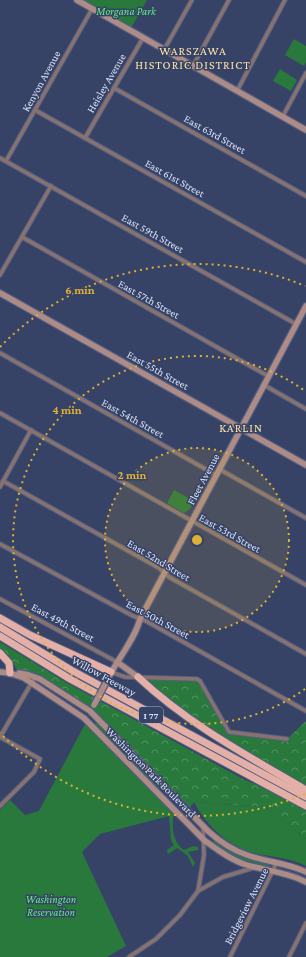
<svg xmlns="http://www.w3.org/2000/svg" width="306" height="957" font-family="'Crimson Pro',serif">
<defs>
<pattern id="forest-crowns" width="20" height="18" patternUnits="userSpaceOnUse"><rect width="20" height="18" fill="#29793d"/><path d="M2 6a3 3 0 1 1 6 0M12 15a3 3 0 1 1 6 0" fill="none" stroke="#519263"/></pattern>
</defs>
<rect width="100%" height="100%" fill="#364266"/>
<g fill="#29793d">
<path d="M81,0H147L131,28Z"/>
<path d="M294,39L306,46V62L304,66L285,55Z"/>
<path d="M280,69L297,80L291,91L273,81Z"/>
<path d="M174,490L194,501L190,509L184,513L167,503Z"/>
<path d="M97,722L162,787L159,790L96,727L95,723Z"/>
<path d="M85,724L174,814C171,826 173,843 184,850L193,846L198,847V850L188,852L195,863L193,867L188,856L177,848L168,854L167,850L174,845L171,840L169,816L100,834L82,852L126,946L107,957H0V810L10,800L25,815L39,811Z"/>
<path d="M194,802L266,807L306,839V866C290,858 274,857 258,854C229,847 208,828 194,802Z"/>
<path d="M215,840L238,854L270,864V865L268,867C246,863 230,856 212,843Z"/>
</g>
<g fill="url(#forest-crowns)">
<path d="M0,642L67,683L243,779L306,806V839L266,807L194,802L188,810L95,716L28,672L17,670L12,661L0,650Z"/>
<path d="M138,678L200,681L229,732L287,739L306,721V790L187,718Z"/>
</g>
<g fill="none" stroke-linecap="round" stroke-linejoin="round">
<g stroke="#535e80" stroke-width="5.5">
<g id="street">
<path d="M164,50L192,0"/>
<path d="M193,66L229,0"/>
<path d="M114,88L306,196"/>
<path d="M237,91L285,0"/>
<path d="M35,110L306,262"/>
<path d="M283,116L306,73"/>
<path d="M85,138L143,38"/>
<path d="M0,158L296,324"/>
<path d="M6,161L92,9"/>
<path d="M22,237L268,376"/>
<path d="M0,275L51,186"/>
<path d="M0,353L216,475"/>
<path d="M264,385L306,409"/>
<path d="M0,413L306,585"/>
<path d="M219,469L306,518"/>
<path d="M3,481L159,568L169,577L306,654"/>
<path d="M0,487L31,430"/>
<path d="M0,544L133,616L146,621L306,711"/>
<path d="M0,599L117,662"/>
<path d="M111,672L125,677L197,679L200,681L229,732L287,739"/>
<path d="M0,737L40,759L34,772L0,806"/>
<path d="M0,737L35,677"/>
<path d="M198,891L204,855L203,827"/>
<path d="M129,957L156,939L180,915L198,891L223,877L253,868"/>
<path d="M230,957L277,862"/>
<path d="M289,957L306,923"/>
</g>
</g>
<g stroke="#535e80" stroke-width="8">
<g id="secondary">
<path d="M77,0L306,130"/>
<path d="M0,293L306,465"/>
<path d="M117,662L138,677"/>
<path d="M0,672L10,673L24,678L84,718L204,840C218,850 231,860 247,865C267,871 288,872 306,882"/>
<path d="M19,673L29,675L40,679L90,711L208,831C219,841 232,850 247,855C266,862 288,863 306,872"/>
<path d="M110,675C119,657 135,639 140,619L306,306"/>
</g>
</g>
<g stroke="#535e80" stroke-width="9">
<g id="highway">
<path d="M0,618L30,635L111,672"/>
<path d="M0,627L71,670L306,797"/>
<path d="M0,636L70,679L306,806"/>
<path d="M0,653L9,663L10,673"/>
<path d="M138,677C188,724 248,756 306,790"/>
</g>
</g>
<use href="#street" stroke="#88726f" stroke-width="3.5"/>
<use href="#secondary" stroke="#ad8b86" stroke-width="5.5"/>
<use href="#highway" stroke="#e4afa7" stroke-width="7"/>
<g stroke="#535e80" stroke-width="8" stroke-linecap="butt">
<path id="secondary-bridge" d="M94,705L109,677"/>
</g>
<use href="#secondary-bridge" stroke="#ad8b86" stroke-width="5.5"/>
</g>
<circle cx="197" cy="540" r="92" fill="#ddb133" fill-opacity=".12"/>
<g fill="none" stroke="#ddb133" stroke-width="2" stroke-dasharray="2 4">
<circle cx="197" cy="540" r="92"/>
<path d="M305 689A184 184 0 1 1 305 391"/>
<path d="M305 794A276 276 0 0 1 0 733M0 347A276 276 0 0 1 305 286"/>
</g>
<g text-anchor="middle" stroke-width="3" stroke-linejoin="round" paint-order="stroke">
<rect fill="#364266" stroke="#a7b1cb" stroke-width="1" x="139" y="707" width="24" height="16" rx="3"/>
<g font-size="10" font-weight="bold" fill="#d7e0f6">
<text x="151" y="719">I 77</text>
</g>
<g font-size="11" font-style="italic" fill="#61ed82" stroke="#364266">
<text x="126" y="15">Morgana Park</text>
<text x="51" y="903">Washington<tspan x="51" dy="13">Reservation</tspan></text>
</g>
<g font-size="11" fill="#d7e0f6" stroke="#364266">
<text transform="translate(41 81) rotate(-61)" y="4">Kenyon Avenue</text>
<text transform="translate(106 83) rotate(-60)" y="4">Heisley Avenue</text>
<text transform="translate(215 134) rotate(29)" y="4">East 63rd Street</text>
<text transform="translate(175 178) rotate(29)" y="4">East 61st Street</text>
<text transform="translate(153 233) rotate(29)" y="4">East 59th Street</text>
<text transform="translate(149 299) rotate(29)" y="4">East 57th Street</text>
<text transform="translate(158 370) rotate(29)" y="4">East 55th Street</text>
<text transform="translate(133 418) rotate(29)" y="4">East 54th Street</text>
<text transform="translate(203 479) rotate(-62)" y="4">Fleet Avenue</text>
<text transform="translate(230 533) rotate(29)" y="4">East 53rd Street</text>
<text transform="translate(159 560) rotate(31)" y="4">East 52nd Street</text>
<text transform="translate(158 619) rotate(28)" y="4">East 50th Street</text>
<text transform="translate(63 622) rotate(28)" y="4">East 49th Street</text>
<text transform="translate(104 676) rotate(29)" y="4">Willow Freeway</text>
<text transform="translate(151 772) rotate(45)" y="4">Washington Park Boulevard</text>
<text transform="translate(246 906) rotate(-63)" y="4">Bridgeview Avenue</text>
</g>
<g font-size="12" letter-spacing="1" fill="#fae2a7" stroke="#364266">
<text x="193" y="55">WARSZAWA<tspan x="193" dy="14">HISTORIC DISTRICT</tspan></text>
<text x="241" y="432">KARLIN</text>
</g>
</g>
<circle cx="197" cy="540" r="6" fill="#ddb133" stroke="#364266" stroke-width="2"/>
<g font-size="12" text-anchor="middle" font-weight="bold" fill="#ddb133" stroke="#364266" stroke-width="3" stroke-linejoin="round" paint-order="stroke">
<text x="80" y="294">6 min</text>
<text x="67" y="414">4 min</text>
<text x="132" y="479">2 min</text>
</g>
</svg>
